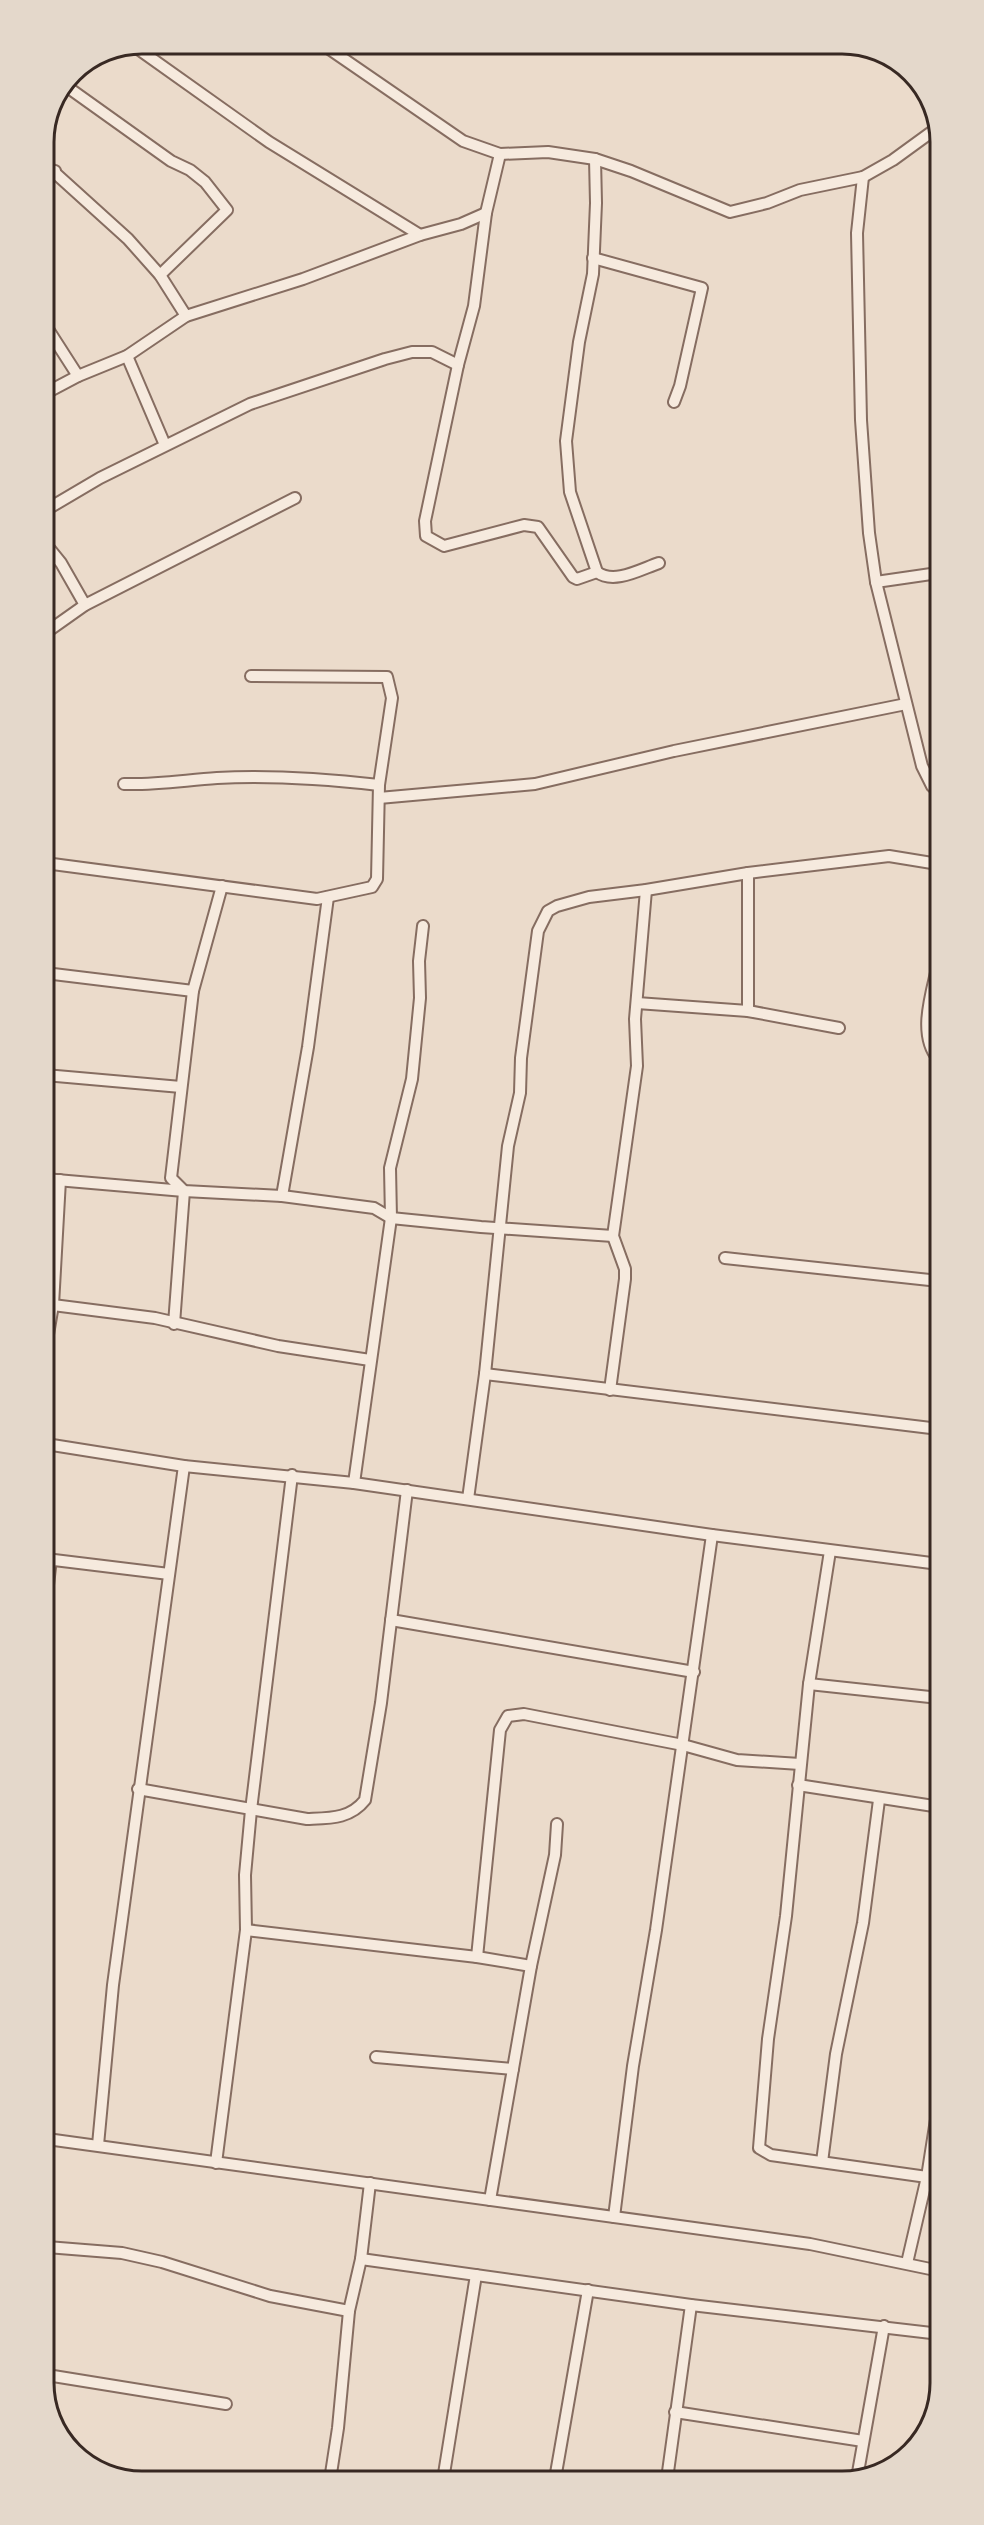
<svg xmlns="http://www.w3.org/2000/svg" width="984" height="2525" font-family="'Roboto Serif',serif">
<rect width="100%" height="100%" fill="#ebdbcb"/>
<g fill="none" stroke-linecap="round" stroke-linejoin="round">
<g stroke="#866d61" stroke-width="14">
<g id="minor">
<path d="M322,44L463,141L500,154L548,152L595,159L631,171L730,212L767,203L800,190L863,177L893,160L937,128"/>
<path d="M134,46L269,142L420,235"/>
<path d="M66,86L171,161L190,170L205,182L227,210L160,275"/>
<path d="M500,154L486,213L474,306L458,365L425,521L426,536L444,546L524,525L538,527L573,577L577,579L597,572"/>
<path d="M595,159L596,203L593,274L579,342L566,441L570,492L597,572C614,585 641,569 659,563"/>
<path d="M44,163L128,239L160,275L186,316"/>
<path d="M863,177L857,233L861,420L869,533L876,582L922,766L932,786L938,792"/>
<path d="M44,183L55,171"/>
<path d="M593,258L702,288L680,386L674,402"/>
<path d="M44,323L78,376"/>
<path d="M127,356L165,445"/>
<path d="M44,394L78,376L127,356L186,316L303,279L420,235L461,224L486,213"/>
<path d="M44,511L100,478L250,404L385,359L412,352H432L458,365"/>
<path d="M44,542L61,563L85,605"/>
<path d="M876,582L938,573"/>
<path d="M44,634L85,605L295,498"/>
<path d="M124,784C156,785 186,780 217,778C271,775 326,779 379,785"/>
<path d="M379,798L535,784L674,751L906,704"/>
<path d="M45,863L317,899L372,887L377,879L379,785L392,698L387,677L251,676"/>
<path d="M748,873V1011"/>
<path d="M938,964C932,993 917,1034 938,1059"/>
<path d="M45,973L193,991"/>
<path d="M637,1003L748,1011L839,1028"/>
<path d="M45,1075L181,1087"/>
<path d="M45,1179L184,1191L282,1196L374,1208L391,1218L481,1227L613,1236"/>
<path d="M282,1196L308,1047L328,897"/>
<path d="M725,1258L939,1281"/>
<path d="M53,1305L155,1318L278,1346L370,1360"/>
<path d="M174,1324L184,1191L171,1178L193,991L222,886"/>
<path d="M45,1352L53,1305L60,1180"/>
<path d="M485,1374L939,1429"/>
<path d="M610,1390L625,1279V1269L613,1236L637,1066L635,1019L646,890"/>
<path d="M46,1444L184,1466L354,1483L712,1535L939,1564"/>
<path d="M354,1483L391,1218L390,1168L412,1079L420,998L419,961L423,926"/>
<path d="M468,1499L485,1374L508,1146L520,1093L521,1058L538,931L548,911L557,906L589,897L646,890L748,873L889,856L938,864"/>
<path d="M830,1551L809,1684L786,1916L768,2039L759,2148L771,2155L927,2177"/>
<path d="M46,1559L169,1574"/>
<path d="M46,1602L51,1559"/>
<path d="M391,1620L694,1672"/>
<path d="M809,1684L939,1698"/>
<path d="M798,1785L940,1807"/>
<path d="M138,1789L307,1819C330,1818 350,1819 365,1800L381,1703L407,1490"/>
<path d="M246,1930L477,1957L531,1966"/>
<path d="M477,1957L500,1730L508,1716L524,1714L683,1745L737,1760L800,1764"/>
<path d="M376,2057L513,2069"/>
<path d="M47,2139L810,2244L940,2271"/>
<path d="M98,2145L113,1985L184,1466"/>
<path d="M822,2162L836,2054L863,1923L879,1800"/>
<path d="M216,2163L246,1930L245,1875L251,1810L292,1475"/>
<path d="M490,2200L531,1966L555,1855L557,1824"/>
<path d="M614,2217L633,2066L656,1930L712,1535"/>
<path d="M47,2247L122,2253L162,2262L270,2296L349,2311"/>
<path d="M361,2259L691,2305L940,2334"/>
<path d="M907,2263L927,2177L940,2094"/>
<path d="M47,2375L226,2404"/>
<path d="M675,2412L863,2441"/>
<path d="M857,2478L884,2326"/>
<path d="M555,2479L588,2290"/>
<path d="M667,2479L691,2305"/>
<path d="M330,2480L338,2428L349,2311L361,2259L370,2183"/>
<path d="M443,2480L476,2275"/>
</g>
</g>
<use href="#minor" stroke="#f6eade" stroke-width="10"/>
</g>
<path d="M0 0H984V2525H0ZM142 54H842A88 88 0 0 1 930 142V2383A88 88 0 0 1 842 2471H142A88 88 0 0 1 54 2383V142A88 88 0 0 1 142 54Z" fill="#e4d8cb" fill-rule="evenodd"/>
<path fill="none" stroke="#382923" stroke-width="3" d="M142 54H842A88 88 0 0 1 930 142V2383A88 88 0 0 1 842 2471H142A88 88 0 0 1 54 2383V142A88 88 0 0 1 142 54Z"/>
</svg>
